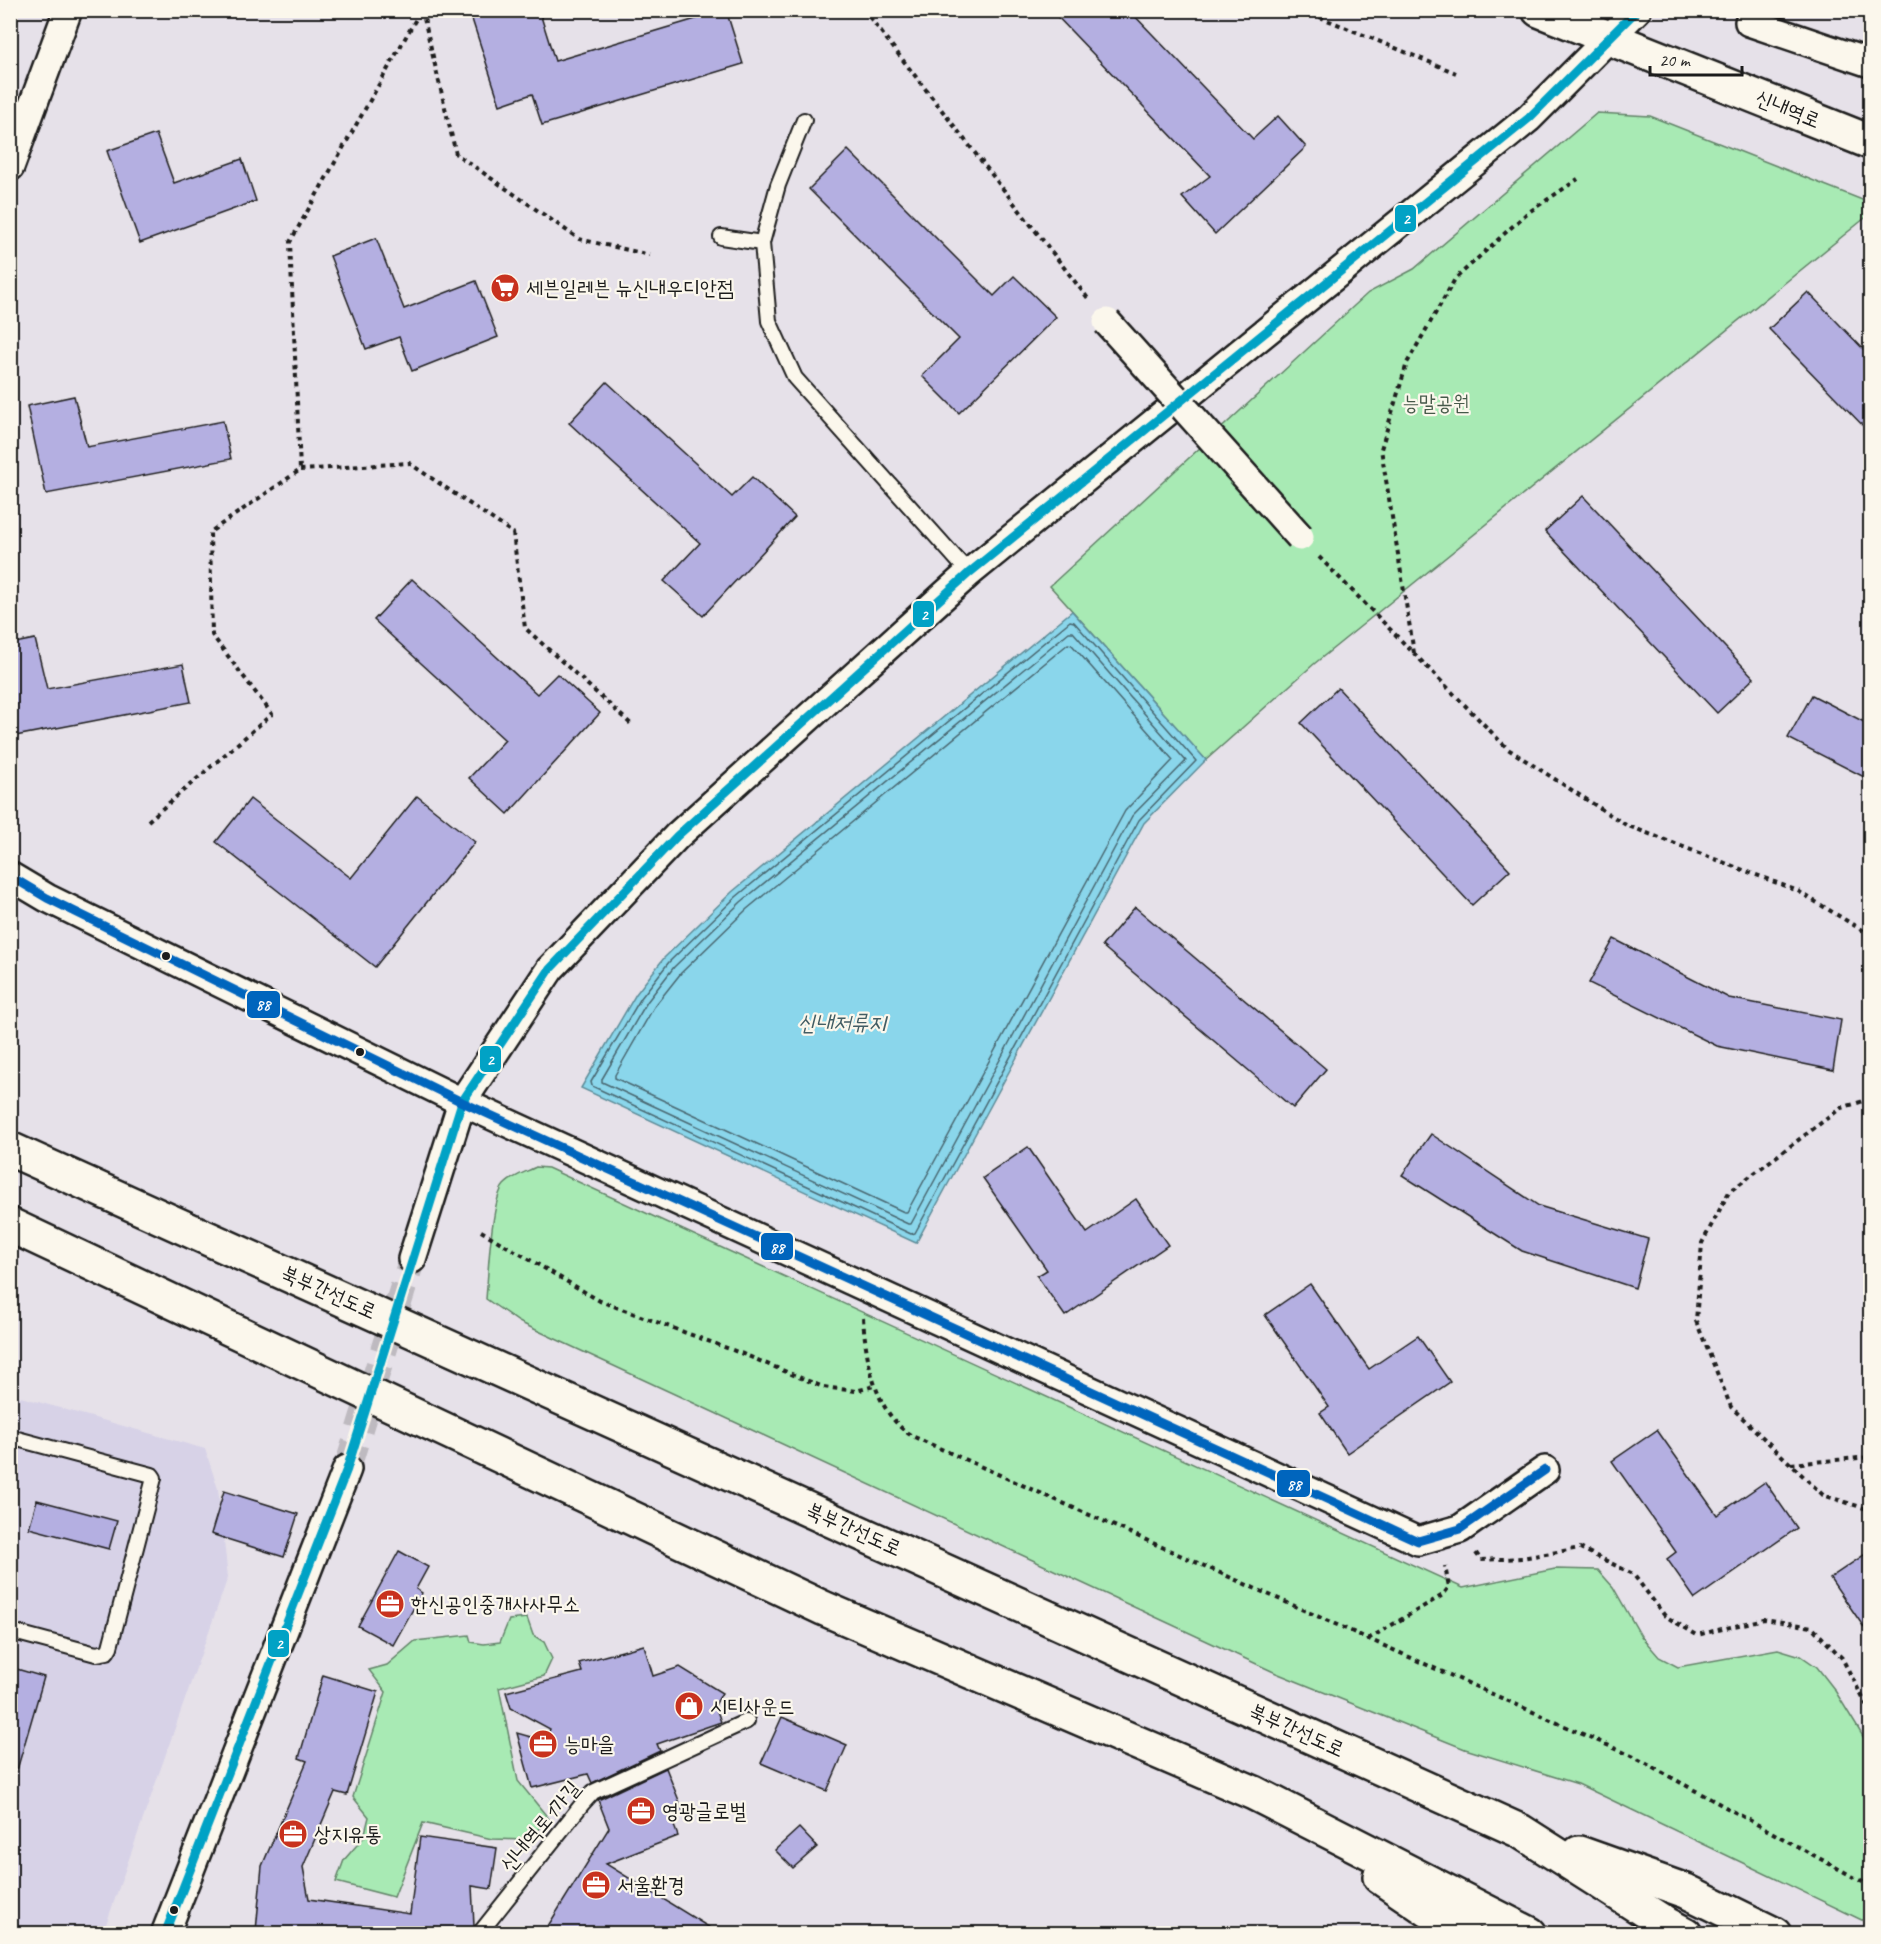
<svg xmlns="http://www.w3.org/2000/svg" width="1881" height="1944" font-family="Caveat,'Poor Story',sans-serif">
<rect width="100%" height="100%" fill="#e6e1e9"/>
<filter id="ink" filterUnits="userSpaceOnUse"><feTurbulence type="fractalNoise" baseFrequency=".0167" numOctaves="2"/><feDisplacementMap in="SourceGraphic" scale="12" xChannelSelector="R" yChannelSelector="G"/><feConvolveMatrix kernelMatrix="1 2 1 2 8 2 1 2 1" color-interpolation-filters="sRGB"/></filter>
<g filter="url(#ink)">
<path fill="#d7d2e7" d="M10,1394L205,1449L218,1489L228,1577L103,1933H11Z"/>
<g fill="#a8eab4" stroke="#628368" stroke-width="1.5">
<path d="M1597,113L1650,116L1870,203V214L1314,664L1206,760L1050,586L1368,293L1414,269Z"/>
<path d="M536,1167L548,1168L1463,1588L1555,1569L1598,1570L1613,1587L1641,1636L1659,1657L1678,1667L1778,1649L1801,1656L1817,1667L1834,1689L1867,1743L1870,1746V1924L1578,1784L1465,1749L1276,1673L519,1322L486,1299C488,1277 491,1199 504,1185C512,1176 526,1172 536,1167Z"/>
<path d="M527,1618L533,1635L544,1642L552,1659L544,1676L499,1688L518,1781L549,1819L527,1840L492,1839L423,1823L394,1897L336,1882L344,1860L364,1837L369,1817L353,1797L386,1692L369,1670L387,1665L415,1641L469,1635L471,1642L484,1644L500,1642L509,1620Z"/>
</g>
<path fill="#8ad6eb" stroke="#5e8c98" stroke-width="1.5" d="M1072,611L1206,760L1144,823L916,1243L581,1088L636,994L664,958L732,892Z"/>
<g fill="none" stroke-linecap="round" stroke-linejoin="round">
<g stroke="#48666f" stroke-width="1.5">
<path d="M1070,621L1074,622L1196,761L1139,820L915,1233L911,1234L592,1086L591,1082L641,998L669,962L736,897Z"/>
<path d="M1069,632H1073L1186,761L1132,816L911,1224H908L602,1082V1079L647,1002L674,967L741,902Z"/>
<path d="M1068,644L1072,645L1173,760L1125,811L907,1212H904L615,1078V1075L654,1007L681,973L747,909Z"/>
</g>
</g>
<g fill="#b4afe1" stroke="#1c1c1c" stroke-width="1.5">
<path d="M469,10H539L555,61L726,10L743,64L542,125L532,94L500,105Z"/>
<path d="M1051,10H1129L1253,139L1278,116L1306,147L1215,234L1182,197L1210,176Z"/>
<path d="M156,134L174,183L242,159L256,201L140,243L107,151Z"/>
<path d="M848,150L994,296L1014,276L1056,317L959,413L922,376L959,339L809,189Z"/>
<path d="M376,238L404,309L476,281L498,337L412,371L399,337L366,349L330,256Z"/>
<path d="M1808,292L1870,356V433L1769,329Z"/>
<path d="M607,382L732,497L752,477L795,517L703,616L664,581L700,543L569,423Z"/>
<path d="M74,396L87,447L223,421L231,459L46,494L27,406Z"/>
<path d="M1583,496L1754,678L1717,713L1545,531Z"/>
<path d="M412,579L537,694L557,674L600,713L508,814L469,778L505,740L374,620Z"/>
<path d="M35,639L47,689L183,664L191,702L10,737V644Z"/>
<path d="M1338,688L1510,870L1472,905L1301,723Z"/>
<path d="M1812,695L1870,725V780L1788,738Z"/>
<path d="M417,796L475,842L375,967L216,842L250,799L351,878Z"/>
<path d="M1135,907L1326,1069L1293,1108L1102,946Z"/>
<path d="M1614,939L1729,998L1841,1020L1833,1070L1717,1046L1589,983Z"/>
<path d="M1431,1134L1539,1206L1648,1239L1635,1288L1522,1251L1402,1175Z"/>
<path d="M1028,1147L1087,1233L1136,1199L1168,1245L1065,1316L1037,1276L1047,1270L983,1178Z"/>
<path d="M1310,1284L1369,1369L1418,1336L1450,1382L1347,1453L1320,1413L1329,1407L1265,1315Z"/>
<path d="M1657,1430L1717,1515L1765,1482L1797,1528L1695,1599L1667,1559L1676,1552L1612,1461Z"/>
<path d="M224,1491L298,1514L284,1557L211,1534Z"/>
<path d="M37,1500L117,1521L109,1549L29,1528Z"/>
<path d="M399,1551L428,1567L416,1589L422,1593L393,1645L358,1626Z"/>
<path d="M1870,1551V1636L1830,1578Z"/>
<path d="M644,1645L653,1676L680,1667L722,1693L715,1705L721,1722L657,1744L660,1751L592,1783L588,1774L532,1788L517,1733L545,1741L550,1729L511,1708L506,1692L582,1672L579,1663Z"/>
<path d="M10,1667L44,1677L17,1770L10,1769Z"/>
<path d="M323,1675L378,1692L347,1795L335,1792L303,1867L309,1899L410,1914L420,1837L497,1848L491,1889L472,1886L474,1926L470,1934H269L256,1931L262,1866L307,1761L299,1758Z"/>
<path d="M782,1717L847,1745L827,1791L761,1763Z"/>
<path d="M666,1768L684,1813L671,1818L678,1836L606,1864L720,1934H543L609,1828L598,1800Z"/>
<path d="M799,1828L817,1847L793,1868L775,1850Z"/>
</g>
<g fill="none" stroke-linecap="round" stroke-linejoin="round">
<path stroke="#bebac0" stroke-width="27" stroke-dasharray="27 14" stroke-linecap="butt" d="M347,1469L412,1259"/>
<g stroke="#1c1c1c" stroke-width="18">
<g id="lane">
<path d="M804,120L778,185L762,243L769,321L795,378L969,573"/>
<path d="M721,237L762,243"/>
<path d="M10,1437L152,1475L154,1478L110,1647L107,1652L96,1654L10,1631"/>
<path d="M479,1934L583,1803L593,1792L747,1721"/>
</g>
</g>
<g stroke="#1c1c1c" stroke-width="32">
<g id="street">
<path d="M1749,22L1870,63"/>
<path d="M10,167L68,10"/>
<path d="M10,876L47,898L462,1102L1418,1541L1460,1529L1545,1470"/>
<path d="M412,1259L462,1102L550,969L677,836L969,573L1529,118L1637,10"/>
<path d="M165,1934L347,1469"/>
</g>
</g>
<g stroke="#1c1c1c" stroke-width="38">
<path id="secondary" d="M1539,10L1870,142"/>
</g>
<g stroke="#1c1c1c" stroke-width="38">
<g id="highway">
<path d="M10,1149L1520,1831L1666,1924L1685,1934"/>
<path d="M10,1225L823,1608L1254,1793L1530,1934"/>
<path d="M1579,1853L1686,1891L1774,1934"/>
<path d="M1380,1877L1464,1934"/>
</g>
</g>
<g stroke="#1c1c1c" stroke-width="4" stroke-dasharray="4.5 4.5" stroke-linecap="butt">
<path d="M422,10L456,154L579,239L650,255"/>
<path d="M864,10L1090,301"/>
<path d="M1303,10L1456,73"/>
<path d="M300,470L409,463L513,533L525,628L632,725"/>
<path d="M1319,557L1508,749L1626,825L1798,891L1870,935"/>
<path d="M1414,653L1381,449L1407,363L1455,279L1526,214L1578,179"/>
<path d="M148,821L272,714L212,635L210,532L300,470L290,242L421,10"/>
<path d="M1870,1099L1841,1108L1729,1192L1702,1243L1696,1321L1731,1407L1823,1495L1870,1510"/>
<path d="M481,1231L600,1301L743,1354L823,1387L856,1391L874,1386"/>
<path d="M863,1318C866,1359 874,1412 912,1436L1632,1756L1870,1886"/>
<path d="M1791,1464L1870,1457"/>
<path d="M1476,1553L1481,1560L1522,1558L1580,1548L1633,1574L1665,1616L1697,1635L1764,1619L1812,1627L1842,1658L1870,1712"/>
<path d="M1368,1639L1443,1595L1449,1587L1445,1566"/>
</g>
<use href="#lane" stroke="#fbf7ec" stroke-width="14"/>
<use href="#street" stroke="#fbf7ec" stroke-width="27"/>
<use href="#secondary" stroke="#fbf7ec" stroke-width="33"/>
<use href="#highway" stroke="#fbf7ec" stroke-width="33"/>
<g stroke="#1c1c1c" stroke-width="32" stroke-linecap="butt">
<path id="street-bridge" d="M1107,322L1300,537"/>
</g>
<use href="#street-bridge" stroke="#fbf7ec" stroke-width="27"/>
<g stroke="#fbf7ec" stroke-width="14">
<path id="bus-1" d="M165,1934L347,1469L462,1102L550,969L677,836L969,573L1529,118L1637,10"/>
</g>
<g stroke="#fbf7ec" stroke-width="14">
<path id="bus-2" d="M10,876L47,898L462,1102L1418,1541L1460,1529L1545,1470"/>
</g>
<use href="#bus-1" stroke="#01a2c5" stroke-width="9"/>
<use href="#bus-2" stroke="#0065bd" stroke-width="9"/>
</g>
</g>
<defs>
<g id="supermarket-disc" transform="scale(1.5)"><circle r="9.5" fill="#c8321e" stroke="#fbf7ec"/><path d="M-6-5.5h2.5l.6 2H6L4.5 2H-2.5L-4.4-4H-6ZM-1.5 3.2a1.3 1.3 0 1 0 .1 0ZM3 3.2a1.3 1.3 0 1 0 .1 0Z" fill="#fff"/></g>
<g id="office-disc" transform="scale(1.5)"><circle r="9.5" fill="#c8321e" stroke="#fbf7ec"/><path d="M-6-3h4V-5.5h4V-3h4V5H-6ZM-1-4.5V-3h2v-1.5ZM-6 0V1H6V0Z" fill="#fff"/></g>
<g id="shop-disc" transform="scale(1.5)"><circle r="9.5" fill="#c8321e" stroke="#fbf7ec"/><path d="M-5-2.5h2.3a2.7 3.5 0 0 1 5.4 0H5L5.5 6h-11ZM-1.5-2.5h3a1.5 2.3 0 0 0-3 0Z" fill="#fff"/></g>
</defs>
<g fill-rule="evenodd">
<use href="#supermarket-disc" x="505" y="288"/>
<use href="#office-disc" x="390" y="1604"/>
<use href="#shop-disc" x="689" y="1706"/>
<use href="#office-disc" x="543" y="1744"/>
<use href="#office-disc" x="641" y="1811"/>
<use href="#office-disc" x="293" y="1834"/>
<use href="#office-disc" x="596" y="1885"/>
</g>
<g fill="#1c1c1c" stroke="#fbf7ec" stroke-width="2">
<circle cx="166" cy="956" r="5"/>
<circle cx="360" cy="1052" r="5"/>
<circle cx="174" cy="1910" r="5"/>
</g>
<g text-anchor="middle" stroke-width="4.5" stroke-linejoin="round" paint-order="stroke">
<g font-size="21" fill="#1c1c1c" stroke="#fbf7ec">
<text transform="translate(1788 109) rotate(22)" y="7">신내역로</text>
<text transform="translate(329 1292) rotate(24)" y="7">북부간선도로</text>
<text transform="translate(854 1529) rotate(24)" y="7">북부간선도로</text>
<text transform="translate(1297 1730) rotate(24)" y="7">북부간선도로</text>
<text transform="translate(540 1826) rotate(-50)" y="7">신내역로1가길</text>
</g>
<g font-size="21" fill="#1c1c1c" stroke="#fbf7ec" text-anchor="start">
<text x="526" y="295">세븐일레븐 뉴신내우디안점</text>
<text x="411" y="1611">한신공인중개사사무소</text>
<text x="710" y="1713">시티사운드</text>
<text x="564" y="1751">능마을</text>
<text x="662" y="1818">영광글로벌</text>
<text x="314" y="1841">상지유통</text>
<text x="617" y="1892">서울환경</text>
</g>
<g font-size="21" fill="#465a4a" stroke="#fbf7ec">
<text x="1436" y="410">능말공원</text>
</g>
<g font-size="22" font-style="italic" fill="#425d64" stroke="#fbf7ec">
<text x="842" y="1030">신내저류지</text>
</g>
</g>
<g stroke="#fbf7ec" stroke-width="2">
<rect x="1394" y="204" width="23" height="29" rx="6" fill="#01a2c5"/>
<rect x="912" y="600" width="23" height="28" rx="6" fill="#01a2c5"/>
<rect x="246" y="990" width="35" height="29" rx="6" fill="#0065bd"/>
<rect x="479" y="1045" width="23" height="28" rx="6" fill="#01a2c5"/>
<rect x="760" y="1232" width="34" height="29" rx="6" fill="#0065bd"/>
<rect x="1276" y="1469" width="35" height="29" rx="6" fill="#0065bd"/>
<rect x="267" y="1629" width="23" height="29" rx="6" fill="#01a2c5"/>
</g>
<g font-size="16" text-anchor="middle" font-weight="bold" fill="#fff">
<text x="1406" y="224">2</text>
<text x="924" y="620">2</text>
<text x="263" y="1010">88</text>
<text x="490" y="1065">2</text>
<text x="777" y="1253">88</text>
<text x="1294" y="1490">88</text>
<text x="279" y="1649">2</text>
</g>
<rect width="1881" height="1944" fill="none" stroke="#fbf7ec" stroke-width="36"/>
<rect x="18" y="18" width="1845" height="1908" fill="none" stroke="#1c1c1c" stroke-width="2" filter="url(#ink)"/>
<path d="M1650 66v9h92v-9" fill="none" stroke="#1c1c1c" stroke-width="3"/>
<text x="1659" y="66" font-size="18" fill="#1c1c1c" stroke="#fbf7ec" stroke-width="4.5" paint-order="stroke">20 m</text>
</svg>
